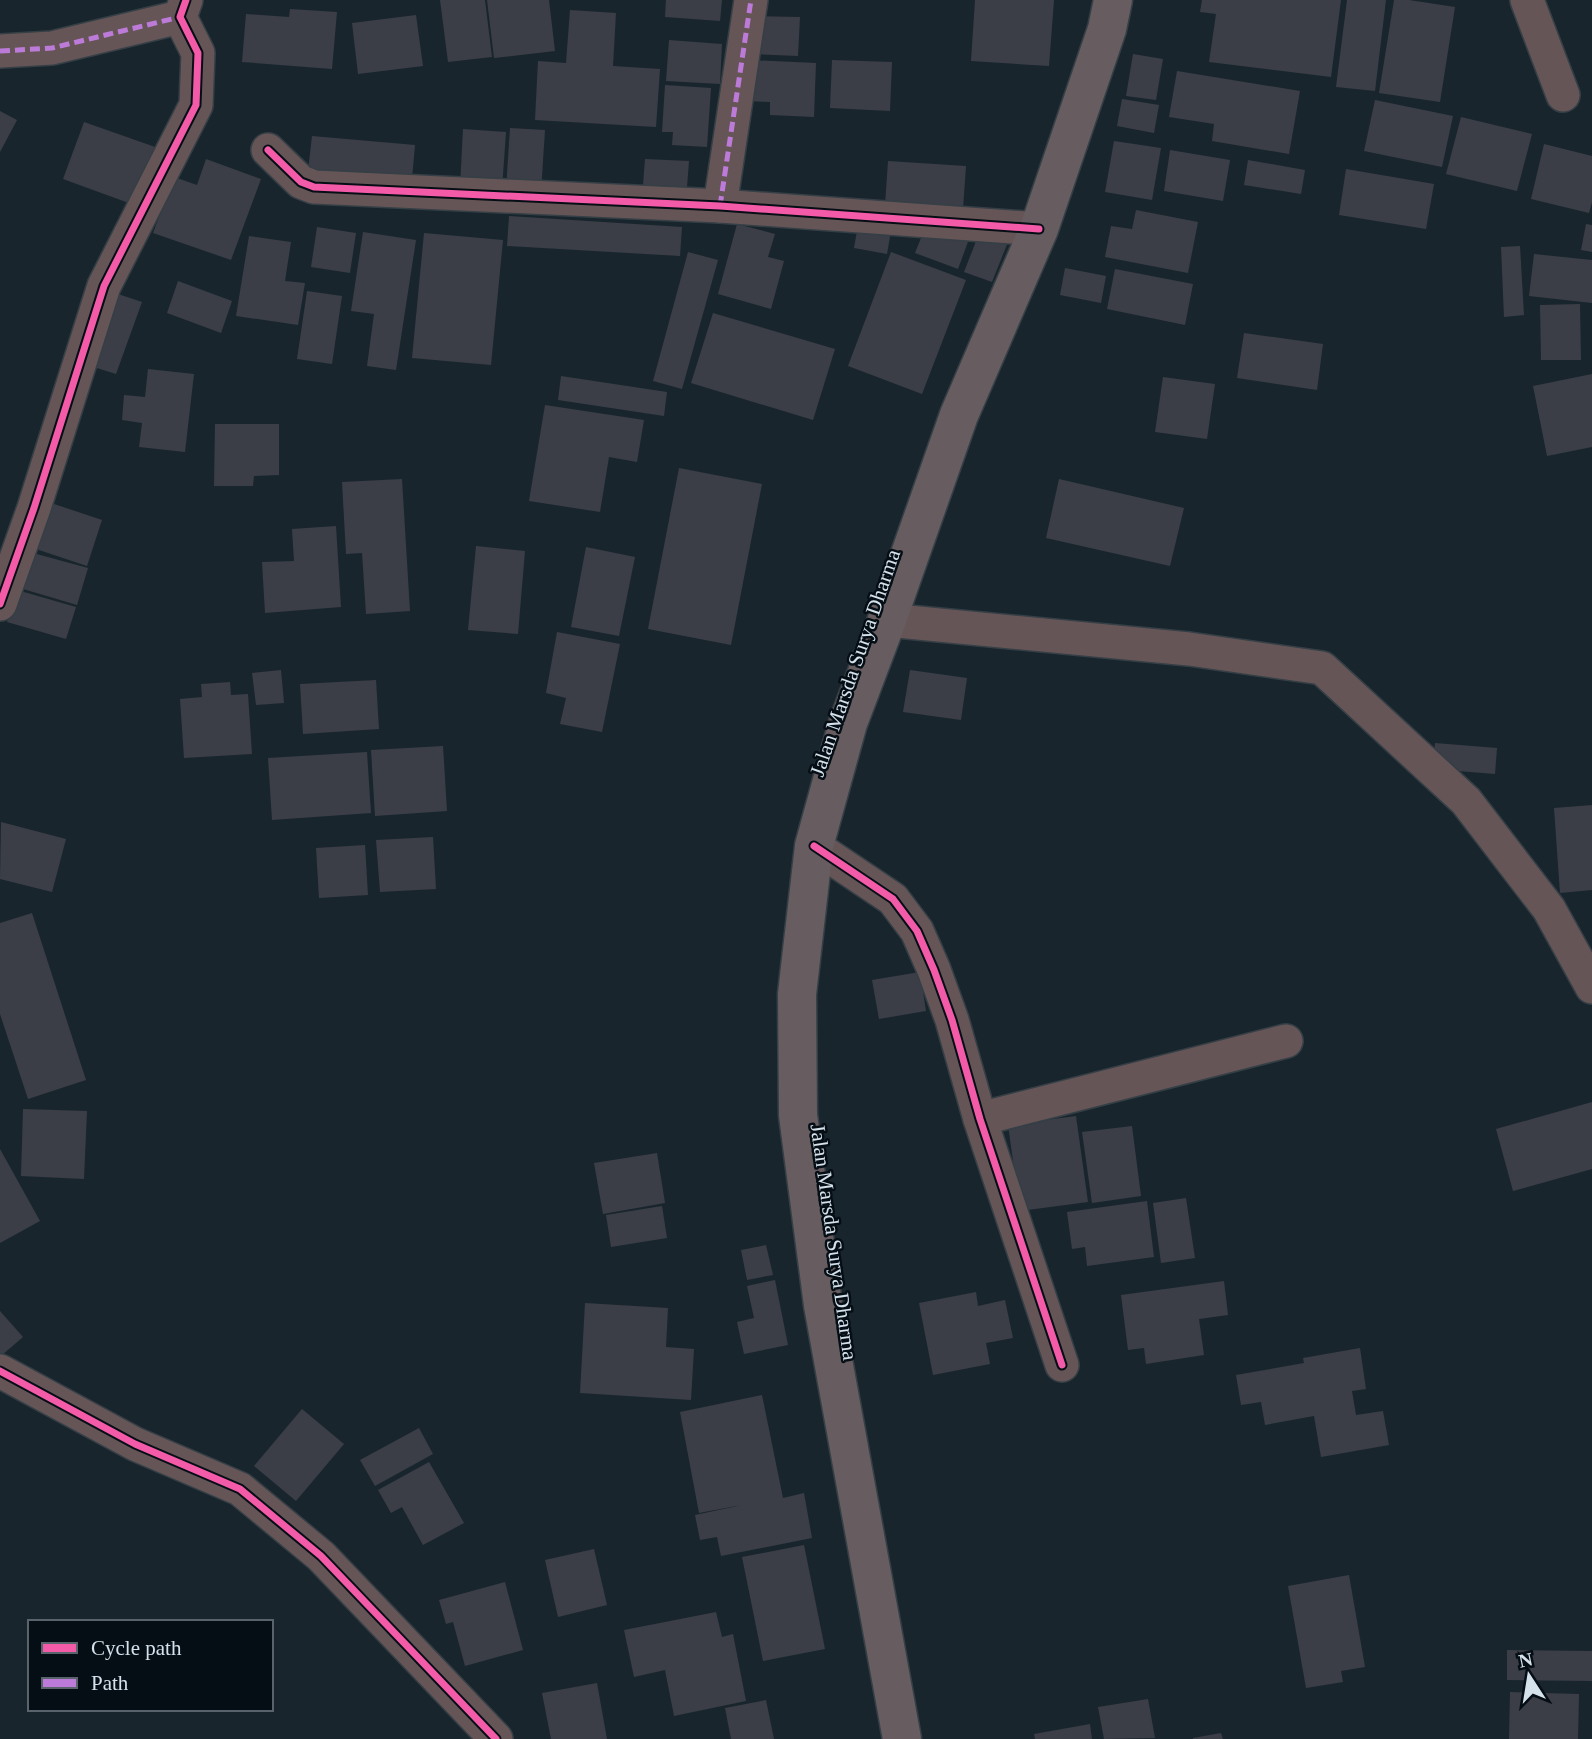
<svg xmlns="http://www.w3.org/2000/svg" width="1592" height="1739" font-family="'Times New Roman',serif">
<rect width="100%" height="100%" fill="#19252d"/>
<g fill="#3b3e46">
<path d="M440,0H485L492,57L448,62Z"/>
<path d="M487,0H549L555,51L494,58Z"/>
<path d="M666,0H722L720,21L665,17Z"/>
<path d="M975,0H1054L1049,66L971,61Z"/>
<path d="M1202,0H1341L1331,77L1209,62L1216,14L1200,12Z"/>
<path d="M1347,0H1386L1375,91L1336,87Z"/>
<path d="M1394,0H1409L1455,7L1440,102L1379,93Z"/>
<path d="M290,9L337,12L332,69L242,62L246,14L289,17Z"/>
<path d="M570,10L616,13L613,66L660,69L656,127L535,120L538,61L566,63Z"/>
<path d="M416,15L423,66L358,74L352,23Z"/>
<path d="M751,16L800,17L798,56L749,54Z"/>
<path d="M669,40L722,44L720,84L666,81Z"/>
<path d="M1133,54L1163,59L1156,100L1126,96Z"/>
<path d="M748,60L816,63L814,117L770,115V102L745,101Z"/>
<path d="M832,60L892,62L890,111L830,108Z"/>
<path d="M1177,71L1300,91L1289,154L1212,141L1214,124L1169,117Z"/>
<path d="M665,85L711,88L707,147L672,145L673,132H662Z"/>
<path d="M1122,99L1159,105L1154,133L1117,126Z"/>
<path d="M1375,100L1453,116L1442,167L1364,151Z"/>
<path d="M0,111L17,120L0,152Z"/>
<path d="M1461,117L1532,134L1517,191L1446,174Z"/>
<path d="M84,122L158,148L137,206L63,179Z"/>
<path d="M510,128L545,130L541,192L506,189Z"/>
<path d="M463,129L506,132L502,189L460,187Z"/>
<path d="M312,136L415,145L411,190L307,180Z"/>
<path d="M1114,141L1161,148L1152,200L1105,192Z"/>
<path d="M1544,144L1592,156V202L1589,213L1531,199Z"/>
<path d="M1170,150L1230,160L1223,201L1164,191Z"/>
<path d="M206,159L261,179L231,260L153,233L174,177L197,185Z"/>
<path d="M645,159L689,161L686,200L642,198Z"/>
<path d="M1248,160L1305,170L1301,194L1244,185Z"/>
<path d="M888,161L966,166L963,209L885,205Z"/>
<path d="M1346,169L1434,184L1426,229L1339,215Z"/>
<path d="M1136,210L1198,222L1188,273L1105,257L1111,226L1132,229Z"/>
<path d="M509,216L682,227L680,256L507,246Z"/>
<path d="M859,219L892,225L887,254L854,248Z"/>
<path d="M927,223L969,239L958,269L915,253Z"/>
<path d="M737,224L775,234L768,257L784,261L771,309L718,294Z"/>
<path d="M1586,224L1592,225V252L1581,250Z"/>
<path d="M317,227L356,233L350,273L311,267Z"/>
<path d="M980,231L1008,242L992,282L964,272Z"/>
<path d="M363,232L416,240L396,370L367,366L374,314L351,311Z"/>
<path d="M424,233L503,240L491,365L412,358Z"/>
<path d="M249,236L291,242L285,281L305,283L298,325L236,316Z"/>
<path d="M1520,246L1524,315L1504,317L1501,247Z"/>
<path d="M688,252L718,260L682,389L653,381Z"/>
<path d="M891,252L966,280L922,394L848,366Z"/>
<path d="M1534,254L1592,260V303L1529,296Z"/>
<path d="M1065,268L1106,276L1101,303L1060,295Z"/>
<path d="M1115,269L1193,284L1185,325L1107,309Z"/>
<path d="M178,281L232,301L221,333L167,313Z"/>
<path d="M106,290L142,302L116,374L84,364Z"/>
<path d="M307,291L342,296L332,364L297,359Z"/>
<path d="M1580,304L1581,360H1541L1540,305Z"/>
<path d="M713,313L835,349L813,420L691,383Z"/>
<path d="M1244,333L1323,344L1317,390L1237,378Z"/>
<path d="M148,369L194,374L185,452L139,447L142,423L122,420L124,395L145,397Z"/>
<path d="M1592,374V447L1547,456L1533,386Z"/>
<path d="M561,376L667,392L664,416L558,400Z"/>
<path d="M1163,377L1215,384L1207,439L1155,432Z"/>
<path d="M545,405L644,420L637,462L609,457L600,512L529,501Z"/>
<path d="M215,424H279V475L254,476L253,486H214Z"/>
<path d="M679,468L762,484L731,645L648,629Z"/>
<path d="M402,479L410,611L366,614L362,553L346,554L342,482Z"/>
<path d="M1059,479L1184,508L1170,566L1046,538Z"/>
<path d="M48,502L102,520L87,566L33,548Z"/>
<path d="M336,526L341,607L265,613L262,562L294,561L292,529Z"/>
<path d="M476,546L525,551L518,634L468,630Z"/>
<path d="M586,547L635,557L619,636L571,627Z"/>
<path d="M33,553L88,568L77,605L23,589Z"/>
<path d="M17,590L76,607L66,639L7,622Z"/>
<path d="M557,632L620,644L602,732L560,724L566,698L546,693Z"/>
<path d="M281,670L284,703L256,705L252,673Z"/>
<path d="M910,670L967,678L961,720L903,712Z"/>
<path d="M376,680L379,729L303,734L300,684Z"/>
<path d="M230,682L231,695L248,694L252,754L184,758L180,699L202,697L201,684Z"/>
<path d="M1435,743L1497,748L1495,774L1433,769Z"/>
<path d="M443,746L447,811L375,816L371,750Z"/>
<path d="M367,752L371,813L272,820L268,758Z"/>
<path d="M1592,805V890L1560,893L1554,808Z"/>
<path d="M1,822L66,839L52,892L0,879Z"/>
<path d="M433,837L436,889L380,892L376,840Z"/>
<path d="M365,845L368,895L319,898L316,848Z"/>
<path d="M32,913L86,1080L28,1099L0,1014V923Z"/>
<path d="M920,972L926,1011L879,1019L872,980Z"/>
<path d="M1592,1102V1169L1513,1191L1496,1129Z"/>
<path d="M23,1109L87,1111L84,1179L21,1176Z"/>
<path d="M1076,1116L1088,1202L1020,1211L1008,1125Z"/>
<path d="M1132,1126L1141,1196L1092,1203L1082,1132Z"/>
<path d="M0,1149L40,1221L0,1243Z"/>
<path d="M657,1153L665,1203L603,1214L594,1163Z"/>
<path d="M1186,1198L1195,1258L1161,1263L1153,1203Z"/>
<path d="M1147,1201L1154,1257L1087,1266L1085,1247L1072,1249L1067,1212Z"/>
<path d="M662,1206L667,1238L611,1247L606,1215Z"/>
<path d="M766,1245L773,1275L747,1280L741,1250Z"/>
<path d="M775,1280L788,1345L744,1354L737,1322L754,1318L747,1286Z"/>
<path d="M1224,1281L1228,1315L1199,1319L1204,1355L1146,1364L1144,1348L1128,1350L1121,1295Z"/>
<path d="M976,1292L978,1306L1005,1300L1013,1338L986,1343L990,1364L933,1375L919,1303Z"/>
<path d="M585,1303L668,1308L666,1347L694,1349L691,1400L580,1393Z"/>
<path d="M0,1311L23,1337L2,1355L0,1353Z"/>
<path d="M1360,1348L1366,1389L1352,1391L1356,1415L1383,1411L1389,1445L1321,1457L1314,1416L1265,1425L1261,1402L1241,1405L1236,1375L1304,1363L1303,1358Z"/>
<path d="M762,1395L783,1498L804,1493L812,1538L721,1556L717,1537L700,1540L695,1515L742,1505L699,1513L680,1412Z"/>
<path d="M302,1409L344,1444L296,1501L254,1466Z"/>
<path d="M419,1428L433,1454L375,1486L360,1460Z"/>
<path d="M429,1462L464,1523L423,1545L402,1507L391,1513L378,1490Z"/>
<path d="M804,1545L825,1649L763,1661L742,1557Z"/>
<path d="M594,1549L607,1605L558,1617L545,1560Z"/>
<path d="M1349,1575L1365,1667L1341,1671L1343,1682L1306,1688L1288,1586Z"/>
<path d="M505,1582L523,1650L465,1666L453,1622L446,1624L439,1600Z"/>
<path d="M716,1612L722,1637L733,1634L746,1701L674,1716L665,1670L634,1677L624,1630Z"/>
<path d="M1507,1650L1592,1651V1681L1507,1680Z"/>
<path d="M597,1683L607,1739H551L542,1693Z"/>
<path d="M1510,1692L1579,1694L1578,1739H1509Z"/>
<path d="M1148,1699L1155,1738L1104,1739L1098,1707Z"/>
<path d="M766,1700L774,1739H731L725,1708Z"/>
<path d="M1090,1724L1092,1739H1035L1034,1734Z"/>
<path d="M1221,1733L1223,1739H1193V1738Z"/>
</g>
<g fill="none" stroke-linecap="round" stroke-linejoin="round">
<g stroke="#353f46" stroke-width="36">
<g id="minor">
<path d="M1527,0L1563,95"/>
<path d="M0,51L52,48L180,17"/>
<path d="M268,150L301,182L314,187L720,206L1039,229"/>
<path d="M720,206L751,0"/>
<path d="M0,604L34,508L104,286L196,105L198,53L180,17L186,0"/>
<path d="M887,620L1189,649L1322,668L1466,801L1549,909L1592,987"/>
<path d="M814,846L893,899L917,931L934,970L952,1020L980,1119L1062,1365"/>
<path d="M980,1119L1286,1041"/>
<path d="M0,1371L135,1444L240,1489L321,1556L496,1739"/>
</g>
</g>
<g stroke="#353f46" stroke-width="41">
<path id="highway" d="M902,1739L823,1305L798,1115L797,994L814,846L848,723L887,620L959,415L1039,229L1107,29L1113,0"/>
</g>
<use href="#minor" stroke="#665556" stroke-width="33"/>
<use href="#highway" stroke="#675c5f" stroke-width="38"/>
<g stroke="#bd7bd9" stroke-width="5" stroke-dasharray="10 5" stroke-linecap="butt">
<path d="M0,51L52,48L180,17L182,22"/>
<path d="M720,206L751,0"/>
</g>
<g stroke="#060e15" stroke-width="11">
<g id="cycleway">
<path d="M268,150L301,182L314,187L720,206L1039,229"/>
<path d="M0,604L34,508L104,286L196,105L198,53L180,17L186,0"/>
<path d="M814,846L893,899L917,931L934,970L952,1020L980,1119L1062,1365"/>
<path d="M0,1371L135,1444L240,1489L321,1556L496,1739"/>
</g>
</g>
<use href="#cycleway" stroke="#f35aa7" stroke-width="7"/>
</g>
<g text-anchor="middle" stroke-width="5" stroke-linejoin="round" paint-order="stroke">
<g font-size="21" fill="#d5e2ec" stroke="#060e15">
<text transform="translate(855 663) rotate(-71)" y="7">Jalan Marsda Surya Dharma</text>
<text transform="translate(834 1242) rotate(82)" y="7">Jalan Marsda Surya Dharma</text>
</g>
</g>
<rect x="28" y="1620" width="245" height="91" fill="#060e15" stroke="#59636b" stroke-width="2"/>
<rect x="42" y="1643" width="35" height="10" fill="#f35aa7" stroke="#59636b" stroke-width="2"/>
<text x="91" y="1655" font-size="21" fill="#d5e2ec">Cycle path</text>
<rect x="42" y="1678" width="35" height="10" fill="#bd7bd9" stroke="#59636b" stroke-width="2"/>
<text x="91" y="1690" font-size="21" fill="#d5e2ec">Path</text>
<g transform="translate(1529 1676) rotate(348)" stroke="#060e15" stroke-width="5" paint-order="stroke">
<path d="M0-5L12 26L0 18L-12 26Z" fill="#d5e2ec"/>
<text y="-10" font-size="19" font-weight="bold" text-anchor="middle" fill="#d5e2ec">N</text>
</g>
</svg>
